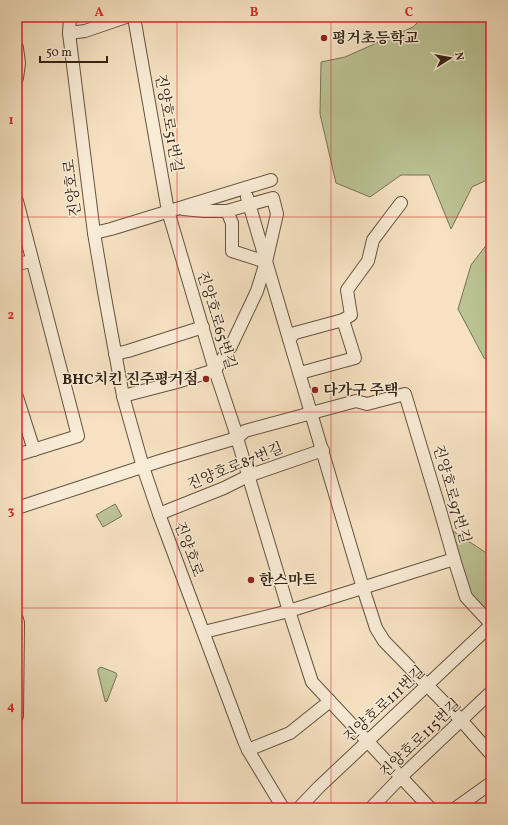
<svg xmlns="http://www.w3.org/2000/svg" width="508" height="825" font-family="Vollkorn,'Noto Serif KR',serif">
<rect width="100%" height="100%" fill="#f6e2c2"/>
<filter id="stains"><feTurbulence type="fractalNoise" baseFrequency=".005" numOctaves="4"/><feColorMatrix values="0 0 0 0 .2 0 0 0 0 .09 0 0 0 0 .02 0 0 0 .5 -.17"/></filter>
<radialGradient id="worn" r=".72"><stop offset=".6" stop-color="#630" stop-opacity="0"/><stop offset="1" stop-color="#630" stop-opacity=".3"/></radialGradient>
<g fill="#bbc394" stroke="#787354">
<path d="M423,17H491V178L472,187L451,229L429,175H401L370,197L336,183L320,114L321,62L345,57L413,27Z"/>
<path d="M491,239V362L484,358L458,309L471,265Z"/>
<path d="M115,504L122,516L103,527L96,515Z"/>
<path d="M450,529L491,556V618L470,595Z"/>
<path d="M101,667L116,673L117,675L107,701L106,702L105,701L98,672V669L99,668Z"/>
</g>
<g fill="none" stroke-linecap="round" stroke-linejoin="round">
<g stroke="#655340" stroke-width="14">
<g id="minor">
<path d="M70,17L69,33L94,233L104,292L123,396L143,467L159,514L244,741L248,750L283,808"/>
<path d="M134,17L168,211L215,370L235,430L237,438L289,611L312,682L430,808"/>
<path d="M69,33L85,31L126,17"/>
<path d="M17,48L19,63L17,78"/>
<path d="M247,197L289,339"/>
<path d="M17,201L78,436L17,455"/>
<path d="M401,203L388,220L373,240L368,261L347,290L351,315L343,320L295,333L289,339L363,588L376,628L384,641L461,720L491,754"/>
<path d="M183,209L204,211H227L232,223V251L266,262"/>
<path d="M94,233L111,229L271,180"/>
<path d="M17,264L32,261"/>
<path d="M115,354L128,351L203,327"/>
<path d="M300,373L355,358L343,320"/>
<path d="M123,396L177,382L215,370L231,346L257,291L266,262L277,214L273,198L227,211"/>
<path d="M17,397L34,450"/>
<path d="M17,508L163,460L237,438L245,431L356,401L367,404L405,394L440,510L454,559L289,611L204,632"/>
<path d="M159,514L224,488L248,476L323,450"/>
<path d="M454,559L466,597L491,624"/>
<path d="M17,619L18,623L17,716"/>
<path d="M248,750L290,733L330,701"/>
<path d="M299,808L319,787L491,625"/>
<path d="M371,808L401,777L491,692"/>
<path d="M456,808L491,783"/>
</g>
</g>
<use href="#minor" stroke="#f9ecd7" stroke-width="12"/>
</g>
<path fill="none" stroke="#d62828" stroke-width="1" stroke-opacity="0.55" d="M177,17V808M331,17V808M17,217H491M17,412H491M17,608H491"/>
<g fill="#8f2418" stroke="#f9ecd7" stroke-width="1.5">
<circle cx="324" cy="38" r="4"/>
<circle cx="206" cy="379" r="4"/>
<circle cx="315" cy="390" r="4"/>
<circle cx="251" cy="580" r="4"/>
</g>
<g text-anchor="middle" stroke-width="3" stroke-linejoin="round" paint-order="stroke">
<g font-size="15" font-weight="bold" fill="#352315" stroke="#f9ecd7" text-anchor="start">
<text x="332" y="43">평거초등학교</text>
<text x="198" y="384" text-anchor="end">BHC치킨 진주평거점</text>
<text x="323" y="395">다가구 주택</text>
<text x="259" y="585">한스마트</text>
</g>
<g font-size="15" fill="#352315" stroke="#f9ecd7">
<text transform="translate(169 123) rotate(80)" y="5">진양호로51번길</text>
<text transform="translate(72 188) rotate(-97)" y="5">진양호로</text>
<text transform="translate(217 320) rotate(73)" y="5">진양호로65번길</text>
<text transform="translate(235 466) rotate(-22)" y="5">진양호로87번길</text>
<text transform="translate(452 494) rotate(74)" y="5">진양호로97번길</text>
<text transform="translate(189 549) rotate(70)" y="5">진양호로</text>
<text transform="translate(384 704) rotate(-43)" y="5">진양호로111번길</text>
<text transform="translate(420 738) rotate(-44)" y="5">진양호로115번길</text>
</g>
</g>
<rect width="508" height="825" fill="none" stroke="#f6e2c2" stroke-width="44"/>
<g transform="translate(450 58) rotate(79)" stroke="#f9ecd7" stroke-width="3" paint-order="stroke">
<path d="M0-3L7 15L0 10L-7 15Z" fill="#352315"/>
<text y="-6" font-size="11" font-weight="bold" text-anchor="middle" fill="#352315">N</text>
</g>
<path d="M40 56v6h67v-6" fill="none" stroke="#352315" stroke-width="2"/>
<text x="46" y="56" font-size="12" fill="#352315" stroke="#f9ecd7" stroke-width="3" paint-order="stroke">50 m</text>
<rect x="22" y="22" width="464" height="781" fill="none" stroke="#d62828" stroke-width="1.5"/>
<g font-size="13" text-anchor="middle" font-weight="bold" fill="#d62828">
<text x="99" y="16">A</text>
<text x="254" y="16">B</text>
<text x="409" y="16">C</text>
<text x="11" y="124">1</text>
<text x="11" y="319">2</text>
<text x="11" y="515">3</text>
<text x="11" y="710">4</text>
</g>
<rect width="100%" height="100%" filter="url(#stains)"/>
<rect width="100%" height="100%" fill="url(#worn)"/>
</svg>
